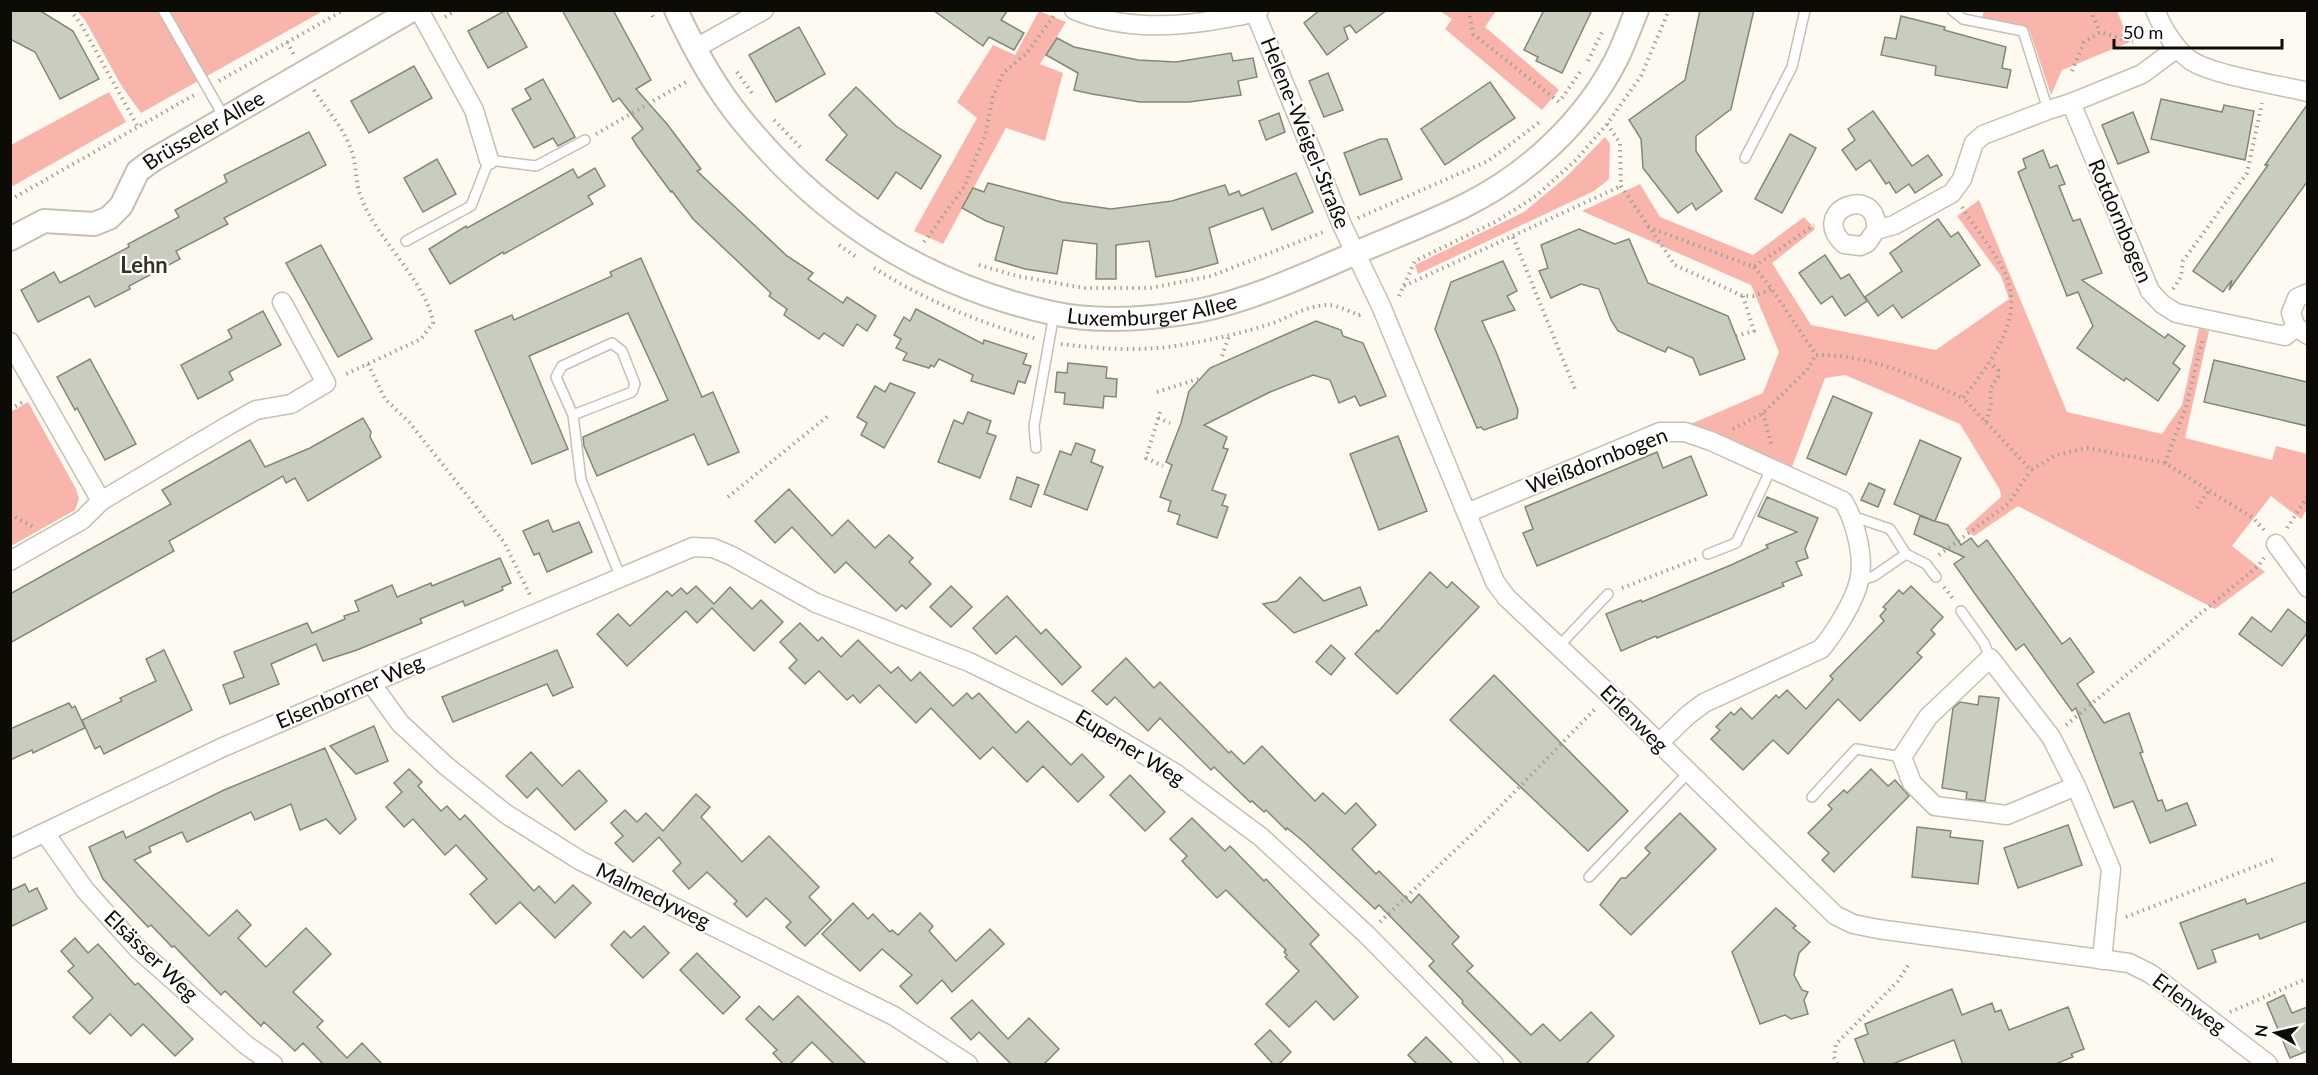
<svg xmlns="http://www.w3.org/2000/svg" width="2318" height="1075" font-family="Lato,sans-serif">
<rect width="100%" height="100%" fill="#fefaf1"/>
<g fill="#f9b5ab">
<path d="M77,11H323L141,113L121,85L85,20Z"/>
<path d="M1039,11L1066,22L1040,64L1063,73L1045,141L1006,128L943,244L914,231L977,118L957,102L993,45L1015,55Z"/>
<path d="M1440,11H1496L1485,27L1559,90L1542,110L1445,29L1452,19Z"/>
<path d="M1984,11H2117L2130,42L2062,70L2051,95L2029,29L1982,18Z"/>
<path d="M109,92L126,122L11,187V145Z"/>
<path d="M1605,137L1610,144L1609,179L1594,191L1418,274L1415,265L1524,212L1566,177Z"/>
<path d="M1640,184L1660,217L1753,255L1804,217L1815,229L1772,263L1811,325L1936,350L2009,299L2001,276L1957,216L1979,200L2067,412L2162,434L2182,405L2199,328L2209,331L2185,438L2272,460L2276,446L2307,454V509L2301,519L2271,496L2232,546L2265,572L2215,609L2018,506L1974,536L1965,529L2001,497L2000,490L1960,424L1845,375L1825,378L1792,467L1691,424L1763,393L1779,352L1751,285L1582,211Z"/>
<path d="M28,402L76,489L79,499L75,510L11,546V412Z"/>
</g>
<g fill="#c9cdbd" stroke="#838778" stroke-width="1.5">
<path d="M10,10H39L73,31L99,79L60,99L35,52L10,39Z"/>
<path d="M506,10L527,47L488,68L468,31Z"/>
<path d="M562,10H613L651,80L636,89L667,124L701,169L697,171L787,256L813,273L808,279L843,303L847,297L876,316L867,331L857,324L843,346L824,333L819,339L784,315L787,309L769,296L771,293L693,219L672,191L671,192L637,146L632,138L643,129L619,98L613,102Z"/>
<path d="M933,10H1008L1001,20L1024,33L1014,50L989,37L983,46Z"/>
<path d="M1320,10H1387L1356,33L1350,25L1344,28L1348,39L1327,55L1304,23Z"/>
<path d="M1544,10H1592L1562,73L1536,61L1538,57L1524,50Z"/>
<path d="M1700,10H1754L1731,109L1696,136V151L1722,191L1696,210L1692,203L1678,213L1643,168L1641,139L1629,120L1685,80Z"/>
<path d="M1901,16L1945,27L1944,30L2006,47L2002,68L2011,70L2007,88L1935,75L1936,66L1881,55L1885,37L1896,39Z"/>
<path d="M799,27L825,74L776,102L749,55Z"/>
<path d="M1057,38L1074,47L1138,60L1176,62L1231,53L1233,61L1253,58L1257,77L1238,81L1241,95L1189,102H1140L1092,94L1074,90L1078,73L1046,55Z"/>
<path d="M414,66L432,98L369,133L351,101Z"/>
<path d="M1328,73L1343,110L1324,117L1309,81Z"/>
<path d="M543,79L575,137L558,146L553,138L534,148L512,109L531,99L525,89Z"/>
<path d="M1490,82L1515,118L1445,165L1421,129Z"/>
<path d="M856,87L896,126L941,156L921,189L896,172L878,199L826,160L847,135L829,115Z"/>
<path d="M2161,99L2222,112L2224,105L2254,111L2245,160L2151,139Z"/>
<path d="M2307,105V182L2229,290L2232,280L2223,292L2193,271L2268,165H2265Z"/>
<path d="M1873,111L1912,166L1928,155L1942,175L1915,193L1909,184L1896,193L1889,182L1886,184L1870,160L1856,170L1842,150L1855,140L1848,129Z"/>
<path d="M2133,112L2149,152L2118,164L2102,125Z"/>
<path d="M1279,113L1285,132L1266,140L1259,121Z"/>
<path d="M309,132L326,165L224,218L228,224L176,251L180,259L129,286L130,289L95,307L89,296L38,322L21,290L54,272L60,283L129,247L128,244L179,217L175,210L227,182L224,175Z"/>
<path d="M1790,134L1816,148L1782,213L1755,199Z"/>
<path d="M1380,139H1387L1402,179L1360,195L1344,153Z"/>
<path d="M2043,150L2050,168L2057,165L2065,184L2059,186L2073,221L2080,219L2102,273L2082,280L2165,338L2168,334L2185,346L2173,363L2180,369L2158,401L2126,378L2124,381L2077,348L2093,326L2078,292L2067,296L2018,172L2026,168L2023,159Z"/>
<path d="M437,159L456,194L423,212L404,178Z"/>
<path d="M595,168L605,186L588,196L593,204L504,254L503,252L450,284L429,249L466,226L467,228L573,169L578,178Z"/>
<path d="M1296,173L1313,212L1272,230L1263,208L1209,228L1218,263L1189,271L1156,277L1149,241L1116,245V279H1096L1097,244L1063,240L1057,274L1025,269L995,260L1004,227L986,221L962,208L973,188L984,192L988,183L1062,202L1111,209L1172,201L1225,185L1229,195L1239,191L1241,196Z"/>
<path d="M1938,219L1951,237L1958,232L1980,265L1902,318L1893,305L1878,316L1865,297L1902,271L1890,253Z"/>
<path d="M1579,229L1615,244L1629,239L1648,283L1728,316L1745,359L1700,375L1693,358L1668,347L1665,352L1618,331L1611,320L1599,289L1581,284L1551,298L1539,271L1548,268L1541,245Z"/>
<path d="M321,245L372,339L338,357L286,263Z"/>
<path d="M1825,255L1841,279L1849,274L1867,301L1845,316L1832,296L1821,304L1799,273Z"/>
<path d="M641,258L702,397L713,392L739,452L708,465L694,434L597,476L584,446L583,437L668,400L628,313L529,356L568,449L532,464L475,331L512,315L514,320L612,276L610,272Z"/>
<path d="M1503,261L1517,291L1507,296L1515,310L1482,321L1497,354L1518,410L1517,418L1484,430L1481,427L1477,428L1435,329L1451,282Z"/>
<path d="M916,309L983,344L984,340L1027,354L1023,364L1031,366L1025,383L1018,381L1014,394L971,381L973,375L939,359L934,367L931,365L929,368L903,360L907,353L896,348L901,339L894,335L904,317L910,321Z"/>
<path d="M263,311L281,345L229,372L233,380L198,399L181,365L232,338L228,330Z"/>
<path d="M1316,321L1341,330L1343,336L1363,343L1386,396L1360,406L1355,396L1339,403L1330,380L1313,375L1270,392L1204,425L1227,437L1223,448L1228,449L1212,490L1226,495L1222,505L1228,507L1217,538L1177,524L1180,515L1168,511L1171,501L1160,497L1172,465L1166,462L1181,423L1189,391L1210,368Z"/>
<path d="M90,359L136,444L105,460L77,408L75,410L57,377Z"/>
<path d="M2214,360L2307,382V426L2204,402Z"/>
<path d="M1068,363L1107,367L1106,378L1117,379L1116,397L1104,396L1103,408L1064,404L1065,393L1055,392L1057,372L1067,373Z"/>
<path d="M890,383L915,393L884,448L861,435L867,423L857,417L875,386L885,392Z"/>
<path d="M1833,396L1872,413L1846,475L1807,458Z"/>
<path d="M968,412L991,421L987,433L996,436L980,478L938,462L954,420L963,424Z"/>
<path d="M363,418L371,432L370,437L381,457L308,501L295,478L286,483L283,476L169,541L174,551L10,643V594L171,504L162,490L250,440L265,467L310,448Z"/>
<path d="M1398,436L1427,511L1379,530L1350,454Z"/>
<path d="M1920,440L1961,458L1935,521L1948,525L1961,545L1971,538L1978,547L1987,540L2062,644L2070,638L2094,672L2077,684L2104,723L2129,713L2143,752L2140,753L2158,801L2162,800L2166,811L2187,803L2196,825L2150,843L2133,801L2114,808L2076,708L2072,711L2024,644L2016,650L1978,598L1954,564L1964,557L1914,534L1920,516L1934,521L1894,504Z"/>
<path d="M1076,443L1095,450L1091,462L1103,467L1087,510L1044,494L1060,451L1071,455Z"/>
<path d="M1657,452L1663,468L1691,456L1707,495L1537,566L1523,533L1533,529L1525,507Z"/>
<path d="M1017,477L1039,485L1031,507L1010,499Z"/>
<path d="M1869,483L1885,490L1878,507L1861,500Z"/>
<path d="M789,489L832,536L848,520L875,548L889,535L913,558L909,562L931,584L906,609L902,605L896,611L846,562L835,573L792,527L775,543L755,521Z"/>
<path d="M1767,497L1818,518L1805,549L1808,558L1796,562L1802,575L1782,583L1784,586L1657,638L1656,636L1621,651L1606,614L1641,600L1642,602L1731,565L1768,548L1766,545L1797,532L1758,516Z"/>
<path d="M548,520L553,532L579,522L592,552L547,572L539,553L534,555L523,531Z"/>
<path d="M500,558L511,583L502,587L503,590L465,606L463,601L420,619L422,623L357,650L323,661L316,644L271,664L279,684L230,704L223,685L244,677L234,652L307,623L312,633L345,619L344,616L359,611L355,601L392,585L397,597L431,583L432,586Z"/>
<path d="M1430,572L1447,588L1452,582L1479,607L1397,694L1355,654L1377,630L1378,632Z"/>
<path d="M1300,577L1324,601L1360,587L1367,605L1294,633L1263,604L1277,601Z"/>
<path d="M696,586L714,604L730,587L752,609L761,600L783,622L754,651L712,608L697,623L686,611L627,666L597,634L618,614L630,626L667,591L672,596L681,588L687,594Z"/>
<path d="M951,586L972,607L951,627L930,607Z"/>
<path d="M1911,586L1943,617L1931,630L1935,634L1917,653L1922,657L1860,721L1838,699L1788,754L1773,740L1743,770L1711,739L1720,730L1716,727L1731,712L1734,715L1741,708L1752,719L1776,695L1779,698L1787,690L1806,709L1833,679L1830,676L1884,621L1880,616L1886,609L1883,607L1899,590L1903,594Z"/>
<path d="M1007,596L1041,634L1046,629L1081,667L1062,685L1016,636L996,654L973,628Z"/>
<path d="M2288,609L2307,624V633L2282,666L2239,634L2252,617L2271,632Z"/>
<path d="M800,623L818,641L822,637L841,657L858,640L891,673L898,667L911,681L920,672L953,706L967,693L972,699L979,693L1016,733L1028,721L1071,765L1082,754L1104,777L1078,802L1043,766L1027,782L993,747L980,759L931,708L916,723L879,685L860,703L853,695L847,700L819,671L805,684L789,668L797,660L780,642Z"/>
<path d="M1331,645L1345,658L1331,675L1316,662Z"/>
<path d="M164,650L192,710L104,754L100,746L95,749L82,720L122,701L120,698L156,681L146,659Z"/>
<path d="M557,650L573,687L553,696L547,684L453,722L442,697Z"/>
<path d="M1126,658L1154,688L1160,682L1229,753L1231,751L1244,764L1262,746L1315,801L1323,793L1345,814L1356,803L1376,825L1352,849L1376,874L1379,871L1411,903L1419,894L1459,937L1452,944L1473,966L1467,971L1531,1035L1543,1024L1560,1041L1591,1012L1614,1036L1585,1065H1523L1462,1003L1463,1001L1429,966L1434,961L1379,905L1375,909L1304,842L1287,828L1286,830L1266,810L1264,812L1252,801L1250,802L1214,767L1211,770L1160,718L1148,731L1115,697L1107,705L1092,691Z"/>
<path d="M1494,675L1628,811L1588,851L1450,720Z"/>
<path d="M1979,696L1999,698L1985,801L1966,799L1967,792L1942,788L1953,708L1960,702L1978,705Z"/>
<path d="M69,703L72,708L75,706L85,728L33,753L32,750L10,760V729Z"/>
<path d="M374,726L388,761L356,774L330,746Z"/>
<path d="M325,748L356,819L340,834L326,819L300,830L291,804L255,820L251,812L187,842L182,832L149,847L151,852L134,860L209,936L237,910L251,925L238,938L266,967L306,928L331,954L293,992L323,1021L317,1027L347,1058L362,1043L383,1065H324L303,1043L295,1051L264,1022L261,1026L225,991L221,995L174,946L172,947L151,925L148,927L103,879L89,847L123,831L126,838L224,790Z"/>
<path d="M531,752L562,786L579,770L607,801L575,830L537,788L527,798L506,776Z"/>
<path d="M409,769L422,782L418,786L441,811L447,806L460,820L465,815L534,891L539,886L555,903L573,885L591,903L555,938L520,902L496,924L470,894L487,879L456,845L445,855L413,819L404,827L386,807L402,792L394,783Z"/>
<path d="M1871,769L1888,786L1895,780L1909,796L1834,872L1822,860L1829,853L1808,833L1832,809L1828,805L1844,790L1847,793Z"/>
<path d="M1130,775L1165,812L1145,831L1110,795Z"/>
<path d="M696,794L710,807L701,817L742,862L769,836L819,887L809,897L831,920L805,946L786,927L791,922L766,898L747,917L734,904L737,901L707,872L689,889L673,871L681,863L659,837L633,862L615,843L623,836L611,823L625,810L637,822L646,813L663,831Z"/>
<path d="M1680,813L1716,849L1631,935L1600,905L1621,878H1626L1650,853L1645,848Z"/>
<path d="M1192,818L1225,851L1230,846L1264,881L1266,879L1319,935L1310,944L1358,997L1334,1020L1316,1001L1289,1027L1266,1004L1299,971L1285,957L1287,955L1284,952L1286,950L1226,890L1217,898L1182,861L1187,856L1170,839Z"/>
<path d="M2068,825L2082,865L2018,888L2004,848Z"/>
<path d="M1917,827L1951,831L1950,837L1983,841L1978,884L1912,877Z"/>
<path d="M2307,882V921L2260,939L2258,934L2212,950L2216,962L2198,969L2180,923L2245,899L2247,904Z"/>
<path d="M25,884L29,892L37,888L47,909L10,927V891Z"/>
<path d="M853,903L868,919L873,914L890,932L892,930L898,935L920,913L933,926L929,931L956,961L990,929L1004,944L952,992L942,980L917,1004L900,986L912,975L882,949L860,971L822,934Z"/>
<path d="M1776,908L1796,926L1793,928L1810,942L1799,953L1794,975L1802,990L1808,992L1804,1000L1808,1014L1791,1019L1785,1015L1760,1024L1732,952Z"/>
<path d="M644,926L669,953L643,978L611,945L624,931L631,938Z"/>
<path d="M75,938L88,953L98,944L135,985L138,983L193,1039L175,1056L143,1024L131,1036L110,1014L90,1034L73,1017L93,998L68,971L74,966L61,951Z"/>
<path d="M697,953L740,997L723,1014L680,970Z"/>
<path d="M1952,989L1962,1015L1992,1003L1995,1012L2001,1010L2009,1030L2068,1007L2084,1049L2071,1054L2073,1057L2053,1065H1963L1954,1040L1890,1065H1865L1855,1039L1868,1034L1865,1024Z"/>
<path d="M2284,995L2292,1013L2307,1007V1051L2290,1058L2267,1003Z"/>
<path d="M798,996L867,1065H835L812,1042L789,1065H784L773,1053L777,1050L746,1019L759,1006L773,1020Z"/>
<path d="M972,1000L1008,1039L1029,1018L1059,1049L1043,1065H1012L979,1032L971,1040L951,1018Z"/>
<path d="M1270,1030L1291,1052L1278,1065H1274L1255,1044Z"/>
<path d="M1426,1037L1454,1065H1418L1408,1055Z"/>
</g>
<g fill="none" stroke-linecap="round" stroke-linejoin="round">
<g stroke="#c6c0b1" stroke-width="12">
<g id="service">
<path d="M163,10L224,117"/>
<path d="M1952,10L1963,19L2023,31L2048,110"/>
<path d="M1745,158L1792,67L1805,10"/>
<path d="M406,241L471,206L489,160L536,166L585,140"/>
<path d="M573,415L632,392L635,384L622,351L612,343L562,366L556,377L573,415L581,480L621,578"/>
<path d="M1036,448L1034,426L1054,314"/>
<path d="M1852,516L1890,529L1906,554L1874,576L1859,581"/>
<path d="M1708,554L1736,543L1772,467"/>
<path d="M1906,554L1926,564L1936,577"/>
<path d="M1961,611L1984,643L1990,658"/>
<path d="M1559,646L1608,594"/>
<path d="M1812,797L1856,749L1902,757"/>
<path d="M1589,877L1688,773"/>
</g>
</g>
<g stroke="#c6c0b1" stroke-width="21">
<g id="minor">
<path d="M419,10L474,110L489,160"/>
<path d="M1074,10C1123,30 1175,28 1227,18C1237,16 1249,15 1259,10"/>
<path d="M1254,10L1342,225L1381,306L1495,582L1507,598L1609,694L1835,915L1853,924L1878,929L2129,963L2151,974L2268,1064"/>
<path d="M2155,10C2163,29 2173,47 2190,60C2212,75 2279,85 2308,92"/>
<path d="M2177,48L2142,74L2071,103L2150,291L2162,304L2176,313L2285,336L2296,327"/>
<path d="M694,49L764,10"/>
<path d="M1876,230C1879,182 1807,210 1844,244L1860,246L1867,243L1876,230L1894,225L1952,193L1962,179L1974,143L1983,135L2048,110L2071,103"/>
<path d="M2308,293L2297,298L2291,313L2296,327L2308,335"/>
<path d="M10,342L101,501"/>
<path d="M1467,513L1660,432H1685L1711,441L1843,501C1855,520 1865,558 1859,581C1855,600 1834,634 1821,649L1704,703L1688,715L1659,743"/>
<path d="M2276,544L2308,588"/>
<path d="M10,561L82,520L101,501L229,425L256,410L291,404L326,383L282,302"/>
<path d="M371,683L400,723L445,765L506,814L581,861L894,1016L968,1064"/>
<path d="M2076,786L2007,815L1935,806L1912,783L1902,757L1928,717L1990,658L2051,737L2076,786L2111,869L2102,960"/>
<path d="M45,833L85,890L138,949L246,1045L273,1064"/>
<path d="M10,849L221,748L371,683L693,547L713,548L732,556L816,603L969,662L1076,714L1175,773L1261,837L1367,935L1494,1064"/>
</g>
</g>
<g stroke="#c6c0b1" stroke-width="26">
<g id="tertiary">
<path id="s1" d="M676,10C694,49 714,86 741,119C822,219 926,285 1052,313C1098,323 1151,319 1197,311C1254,300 1318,269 1372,246C1403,233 1436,220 1466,205C1528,174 1584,122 1616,60C1624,44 1630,27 1637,10"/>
<path id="s2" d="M10,239L44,221L94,224L109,218L121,206L138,171L153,160L412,10"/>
</g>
</g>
<g stroke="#a4a199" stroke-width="4" stroke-dasharray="1.5 4.5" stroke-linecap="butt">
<path d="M70,10L81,24L138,127"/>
<path d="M650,10L654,19"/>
<path d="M1469,10L1473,34L1559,102"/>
<path d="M2096,10L2093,16L2100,32"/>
<path d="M445,17L456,10"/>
<path d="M287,42L294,55"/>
<path d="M1588,61L1603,30"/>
<path d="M2072,71L2084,42L2100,32L2133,42"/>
<path d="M737,72L754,96"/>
<path d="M219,81L344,10"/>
<path d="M314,90C328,112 343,126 352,152C357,166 355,183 361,197C376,239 427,282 433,323L421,339L344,375"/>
<path d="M1562,98L1580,72"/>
<path d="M774,120L800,147"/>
<path d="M1607,124L1620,143L1621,186L1675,265L1743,296H1754L1772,289"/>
<path d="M596,134L688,81"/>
<path d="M10,200L194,95"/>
<path d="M1962,207C1975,228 1992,248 2003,269C2028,316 1991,362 1963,398L2031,470L2056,455L2087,448L2165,463L2253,518L2264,530"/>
<path d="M1358,218L1488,161L1541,121"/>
<path d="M1648,227L1754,267L1814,225"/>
<path d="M1513,237L1575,389"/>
<path d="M924,242L964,187L985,135L993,97L1003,73L1027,53L1055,14"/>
<path d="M839,245L855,256"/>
<path d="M979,265L1017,276L1084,288H1150L1211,276L1326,231"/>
<path d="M1754,267L1772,289L1816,355C1870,354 1916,377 1963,398"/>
<path d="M874,268C927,301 977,322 1037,339"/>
<path d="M1404,286L1621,186"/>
<path d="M2173,289L2181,277L2183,261L2247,173L2262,103"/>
<path d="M1399,296L1415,261L1497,221L1536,196L1576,160L1607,124L1641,76L1669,10"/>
<path d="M1736,336L1754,331L1743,296"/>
<path d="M1061,344C1101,349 1142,352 1181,345C1210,340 1239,334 1267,325C1287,319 1307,305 1328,305C1338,305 1350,312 1359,315L1363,313"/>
<path d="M1222,356L1229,336"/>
<path d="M368,364L385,399L409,422L504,542L530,595"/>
<path d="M1157,392L1201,378"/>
<path d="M10,409L23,402"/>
<path d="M1160,412L1146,458L1163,466"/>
<path d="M1763,413L1772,447"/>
<path d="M1158,418L1170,423"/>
<path d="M1986,422L1991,405L1990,389L1998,377V370L1990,363"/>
<path d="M1733,429L1763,413L1807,370L1816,355"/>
<path d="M2165,463L2186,407L2203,338"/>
<path d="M728,497L828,416"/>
<path d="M2197,508L2209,490"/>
<path d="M10,514L33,527"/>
<path d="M2287,528L2308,496"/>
<path d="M1939,555L2008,504L2031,470"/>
<path d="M1944,587L1954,600"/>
<path d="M1622,588L1696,559"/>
<path d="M2066,725L2258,566L2264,558"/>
<path d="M2126,917L2277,858"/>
<path d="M1380,922L1493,814L1596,708"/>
<path d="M2230,1012L2308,978"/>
<path d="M1837,1064L1834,1057L1836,1044L1898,981L1909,964"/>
</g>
<use href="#service" stroke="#fff" stroke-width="9"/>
<use href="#minor" stroke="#fff" stroke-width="18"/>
<use href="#tertiary" stroke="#fff" stroke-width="22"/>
</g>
<g text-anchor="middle" stroke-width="4.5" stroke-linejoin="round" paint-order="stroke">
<g font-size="21" fill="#0d0b06" stroke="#fff">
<text dy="7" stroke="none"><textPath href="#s2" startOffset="238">Brüsseler Allee</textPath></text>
<text transform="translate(1305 133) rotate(68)" y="7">Helene-Weigel-Straße</text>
<text transform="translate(2120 221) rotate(67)" y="7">Rotdornbogen</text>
<text dy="7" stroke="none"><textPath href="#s1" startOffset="602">Luxemburger Allee</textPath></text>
<text transform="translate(1597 461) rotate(-21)" y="7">Weißdornbogen</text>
<text transform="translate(350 692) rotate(-23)" y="7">Elsenborner Weg</text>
<text transform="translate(1634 719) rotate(45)" y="7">Erlenweg</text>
<text transform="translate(1130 748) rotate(32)" y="7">Eupener Weg</text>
<text transform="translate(653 896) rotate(26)" y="7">Malmedyweg</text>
<text transform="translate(151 956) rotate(44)" y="7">Elsässer Weg</text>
<text transform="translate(2189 1004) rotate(37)" y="7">Erlenweg</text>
</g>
<g font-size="22" font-weight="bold" fill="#363124" stroke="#fff">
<text x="144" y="273">Lehn</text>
</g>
</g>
<rect width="2318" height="1075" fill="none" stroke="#0d0b06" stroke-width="24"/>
<g transform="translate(2276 1033) rotate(278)" stroke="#ffffff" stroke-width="4.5" paint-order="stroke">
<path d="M0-4.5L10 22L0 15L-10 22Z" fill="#0d0b06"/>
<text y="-9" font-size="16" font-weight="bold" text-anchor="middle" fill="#0d0b06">N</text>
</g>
<path d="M2114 39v9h168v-9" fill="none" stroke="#0d0b06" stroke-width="3"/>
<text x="2123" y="39" font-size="18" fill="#0d0b06" stroke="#ffffff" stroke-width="4.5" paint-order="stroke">50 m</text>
</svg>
